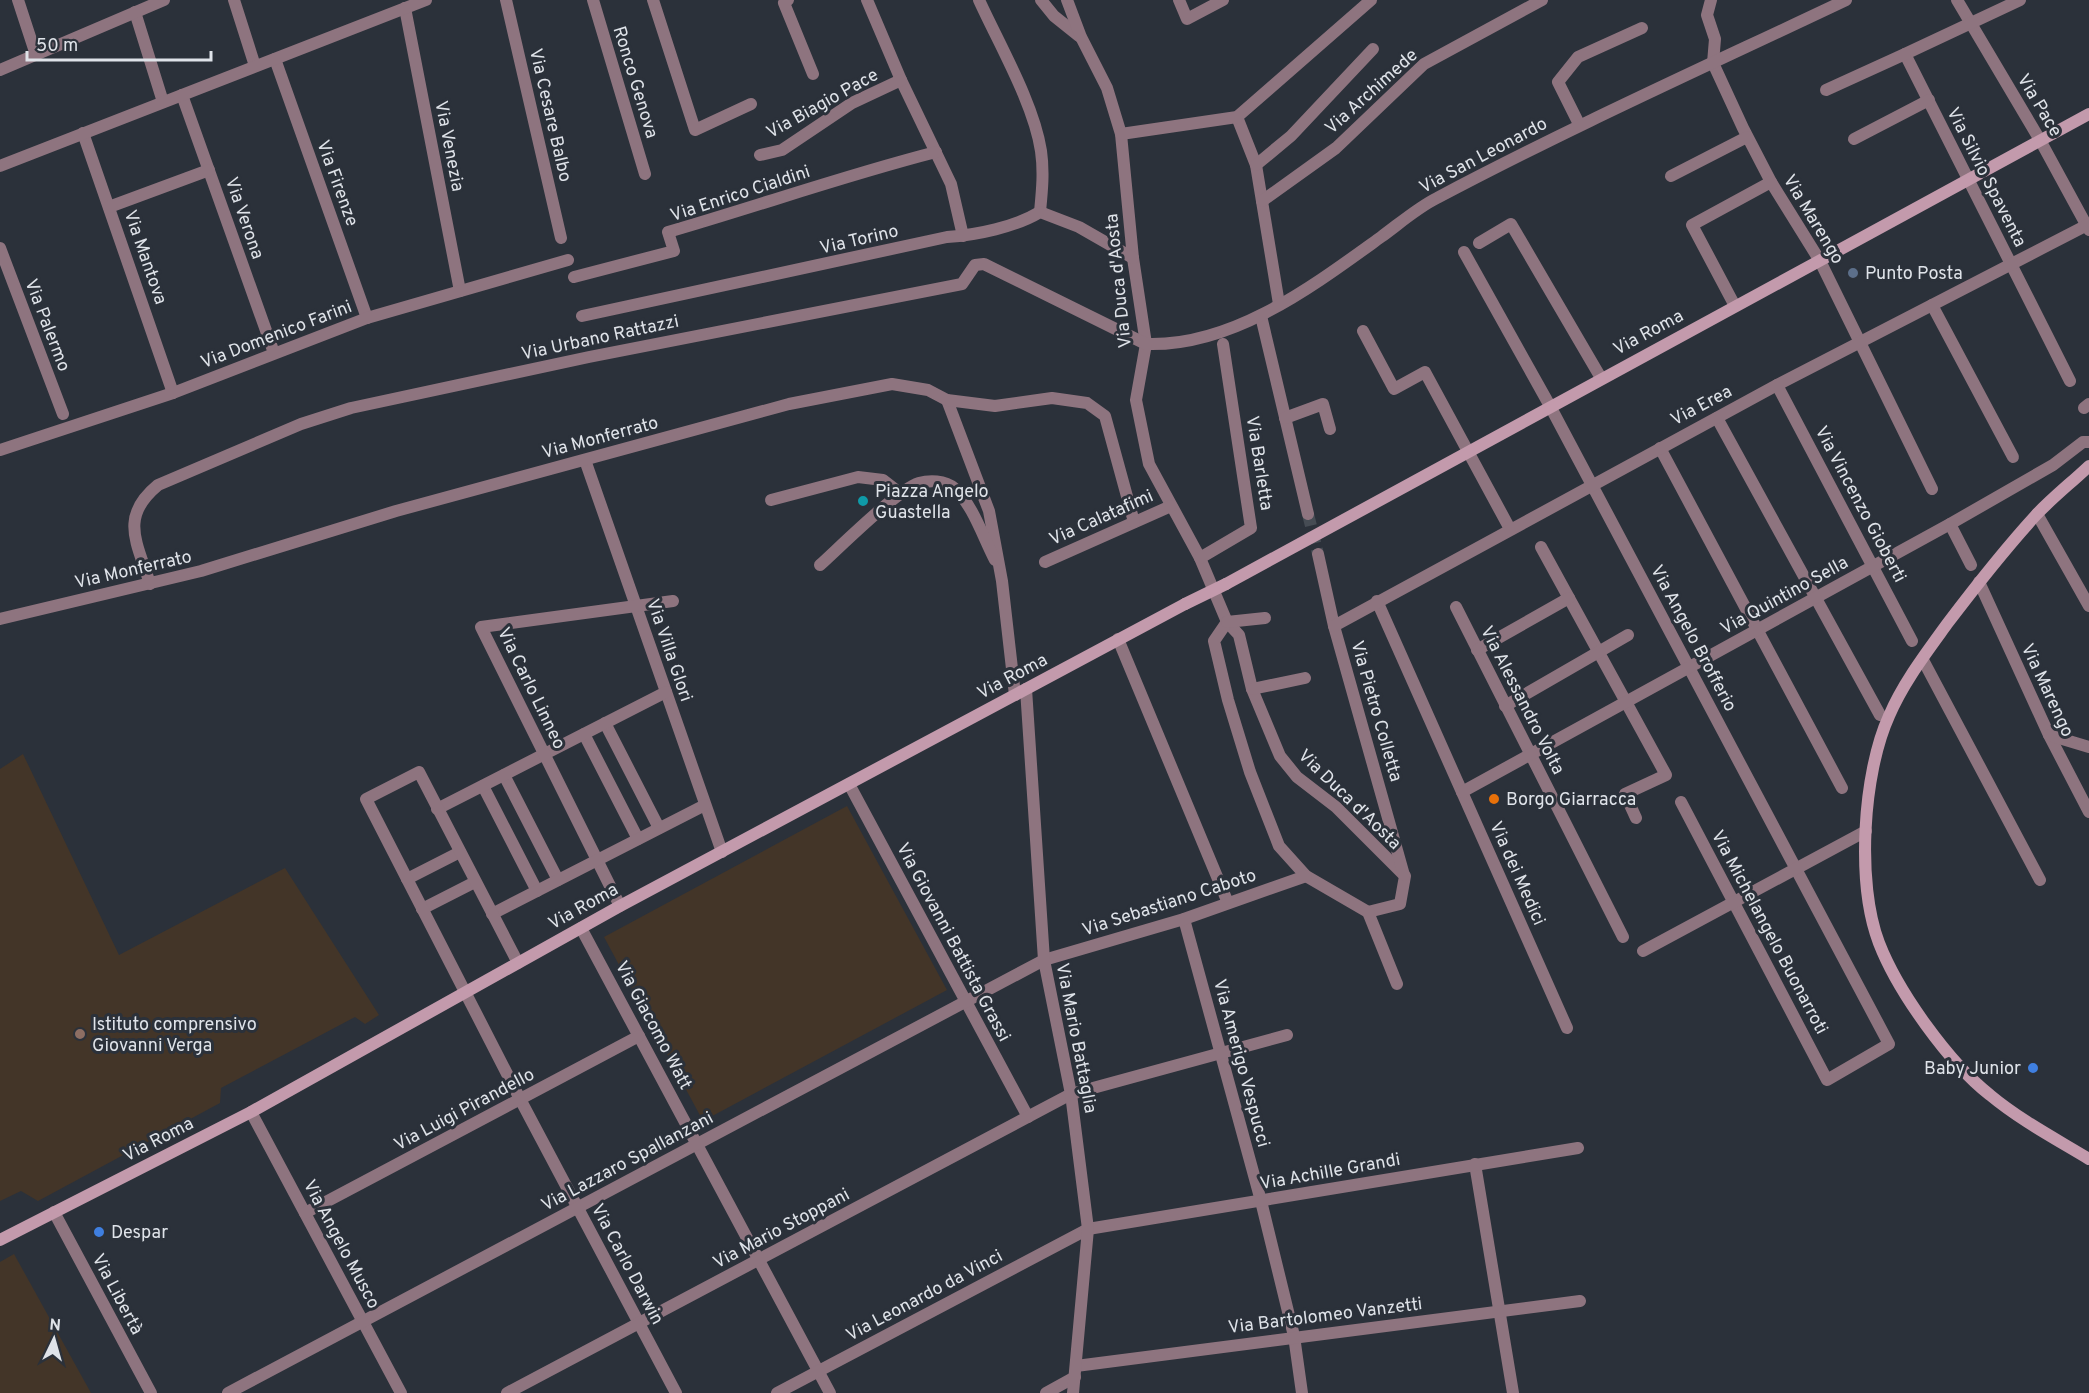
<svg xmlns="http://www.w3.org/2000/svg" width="2089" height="1393" font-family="Overpass,sans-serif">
<rect width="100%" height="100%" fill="#2b313a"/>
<g fill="#433528">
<path d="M23,754L119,955L285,868L379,1015L365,1024L355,1017L221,1088L220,1103L38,1201L21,1191L0,1201V769Z"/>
<path d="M847,806L947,990L703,1121L604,937Z"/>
<path d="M14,1254L91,1393H0V1262Z"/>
</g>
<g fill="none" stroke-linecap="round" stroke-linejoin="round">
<path stroke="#464c54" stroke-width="12" stroke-dasharray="12 6" stroke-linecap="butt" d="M1308,514L1318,554"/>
<g stroke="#8e747f" stroke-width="12">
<path d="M18,0L36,55"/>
<path d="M234,0L255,66"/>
<path d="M506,0L561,238"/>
<path d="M593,0L645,174"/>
<path d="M653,0L695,130L751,104"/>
<path d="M788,0L784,3L813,74"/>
<path d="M867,0L901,80L951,184L963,236"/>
<path d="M979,0C999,44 1034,104 1041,151C1044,172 1042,191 1040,212"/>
<path d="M1041,0L1054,16L1079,36"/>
<path d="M1067,0L1081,37L1107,88L1121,134L1133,258L1146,344L1136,400L1149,464L1200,558L1227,622L1239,635L1252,689L1280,756L1297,777L1336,807L1405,876L1400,904L1368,912"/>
<path d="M1179,0L1187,19L1223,0"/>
<path d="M1711,0L1707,15L1715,39L1713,63L1743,128L1771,182L1820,261L1932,489"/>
<path d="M1957,0L2040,140L2089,230"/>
<path d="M2020,0L1905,54L2070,381"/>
<path d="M405,8L460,291"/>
<path d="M135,12L163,102"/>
<path d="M275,59L367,318"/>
<path d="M0,70L164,0"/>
<path d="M1826,90L1905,54"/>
<path d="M182,95L274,353"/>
<path d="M1237,117L1256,165L1279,304"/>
<path d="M1579,124L1558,82L1578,57L1642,28"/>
<path d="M83,133L173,393"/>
<path d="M1121,134L1237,117L1371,0"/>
<path d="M1854,139L1929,100"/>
<path d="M760,155L782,150L852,103L901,80"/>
<path d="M1256,165L1291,136L1373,49"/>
<path d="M1671,176L1747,137"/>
<path d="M1262,201L1336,148L1424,64L1542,0"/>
<path d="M109,207L209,170"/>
<path d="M1479,243L1511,224L1601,378"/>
<path d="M0,248L63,414"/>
<path d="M1464,252L1550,406L1889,1044L1827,1080L1681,802"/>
<path d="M574,277L674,251L668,232C758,206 846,175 936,152"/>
<path d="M1932,305L2013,457"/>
<path d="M1735,306L1692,225L1771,182"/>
<path d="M582,316L947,237C977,235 1015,227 1040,212L1079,227L1133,258"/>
<path d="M1261,316L1308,514"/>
<path d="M1363,331L1394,389L1425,372L1510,529"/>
<path d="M1777,385L1912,641"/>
<path d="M947,400L989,511L1002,581L1015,695"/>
<path d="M2084,408L2089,404"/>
<path d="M1285,418L1323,404L1330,429"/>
<path d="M1717,418L1880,715"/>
<path d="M1660,448L1842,788"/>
<path d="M0,450L173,393L367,318L568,260"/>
<path d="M585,460L722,852"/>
<path d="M771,500L858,477L883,480L901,494"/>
<path d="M2037,514L2089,606"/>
<path d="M1950,524L1971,565"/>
<path d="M1541,547L1666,775L1625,794L1636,818"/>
<path d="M1318,554L1334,626L1404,875"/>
<path d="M1200,558L1251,528L1223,344"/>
<path d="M1045,562L1171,506"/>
<path d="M820,565C840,547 897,490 919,483C929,480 945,480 954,488C973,505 983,537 995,560"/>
<path d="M1979,582L2049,735L2089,812"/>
<path d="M150,584C137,542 119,517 158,485L301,424L351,408L589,357L962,284L975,265L984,264L1146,344C1233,347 1313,286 1381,237C1399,224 1417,208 1437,198C1571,127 1709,65 1846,0"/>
<path d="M1377,601L1567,1028"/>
<path d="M1456,607L1623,937"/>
<path d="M0,619L201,571L396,511L789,404L892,384L928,390L947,400L995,406L1052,398L1087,403L1105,416L1134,522"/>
<path d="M1227,622L1214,641L1228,700L1250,772L1279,846L1306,876L1368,912L1397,984"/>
<path d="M1227,622L1265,618"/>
<path d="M1334,626L1777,385L2089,224"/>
<path d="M1118,639L1228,903"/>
<path d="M1477,650L1569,598"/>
<path d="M1923,660L2040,880"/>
<path d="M1252,689L1305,678"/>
<path d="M1505,706L1628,635"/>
<path d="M605,723L659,828"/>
<path d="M584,734L638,839"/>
<path d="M2049,735L2089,747"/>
<path d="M504,775L558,880"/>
<path d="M849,784L1028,1117"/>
<path d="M483,786L537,891"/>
<path d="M1462,792L1950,524L2053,465L2083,442H2089"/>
<path d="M437,809L666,692"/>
<path d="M407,879L460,852"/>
<path d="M620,906L481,627L673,601"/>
<path d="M422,909L475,882"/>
<path d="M492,914L705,805"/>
<path d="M1184,919L1261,1201L1294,1336L1302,1393"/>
<path d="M581,928L830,1393"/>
<path d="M1643,951L1866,831"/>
<path d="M518,963L419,772L366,799L520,1099L676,1393"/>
<path d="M251,1112L401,1393"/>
<path d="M1475,1164L1513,1393"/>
<path d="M54,1212L151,1393"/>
<path d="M305,1213L639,1036"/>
<path d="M1076,1366L1580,1301"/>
<path d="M228,1393L1044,960L1184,919L1306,876"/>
<path d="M507,1393L1071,1094L1287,1035"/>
<path d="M777,1393L1088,1229L1578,1148"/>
<path d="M1046,1393L1075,1377"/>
</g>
<g stroke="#8e747f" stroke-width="12">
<path d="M0,166L426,0"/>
<path d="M1026,689L1044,960L1071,1094L1088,1229L1073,1393"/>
</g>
<g stroke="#c39aac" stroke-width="12">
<path d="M2089,466C2071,483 2052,498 2036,515C2004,550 1975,587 1947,624C1926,653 1903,683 1889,716C1863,773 1856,883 1879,943C1898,992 1949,1063 1990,1095C2020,1120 2056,1139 2089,1159"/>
<path d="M1226,584L2089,114"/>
<path d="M0,1240L251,1112L620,906L1185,604"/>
</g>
<path stroke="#c39aac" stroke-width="12" d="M1185,604L1226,584"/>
</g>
<circle fill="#5c6f8a" stroke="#2b313a" stroke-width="2" cx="1853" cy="273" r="6"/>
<circle fill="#0f9aa8" stroke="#2b313a" stroke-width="2" cx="863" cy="501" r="6"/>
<circle fill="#e8710a" stroke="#2b313a" stroke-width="2" cx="1494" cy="799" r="6"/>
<circle fill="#8d6e63" stroke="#2b313a" stroke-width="2" cx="80" cy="1034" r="6"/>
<g fill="#3f7fe0" stroke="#2b313a" stroke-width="2">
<circle cx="2033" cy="1068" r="6"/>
<circle cx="99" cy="1232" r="6"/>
</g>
<g text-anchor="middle" stroke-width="6" stroke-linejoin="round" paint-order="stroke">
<g font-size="18" fill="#dfe3e9" stroke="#2b313a">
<text transform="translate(636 82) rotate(73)" y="6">Ronco Genova</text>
<text transform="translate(1371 91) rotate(-42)" y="6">Via Archimede</text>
<text transform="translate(822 103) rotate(-29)" y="6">Via Biagio Pace</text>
<text transform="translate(2040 105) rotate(59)" y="6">Via Pace</text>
<text transform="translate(551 115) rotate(77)" y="6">Via Cesare Balbo</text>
<text transform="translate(450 146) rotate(79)" y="6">Via Venezia</text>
<text transform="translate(1483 155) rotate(-28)" y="6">Via San Leonardo</text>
<text transform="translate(1987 177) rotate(63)" y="6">Via Silvio Spaventa</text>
<text transform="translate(338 183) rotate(70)" y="6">Via Firenze</text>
<text transform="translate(740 193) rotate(-18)" y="6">Via Enrico Cialdini</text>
<text transform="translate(245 218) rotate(71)" y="6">Via Verona</text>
<text transform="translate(1814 219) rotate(59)" y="6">Via Marengo</text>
<text transform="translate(859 239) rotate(-13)" y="6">Via Torino</text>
<text transform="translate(146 257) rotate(71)" y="6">Via Mantova</text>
<text transform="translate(1118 281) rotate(-96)" y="6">Via Duca d'Aosta</text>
<text transform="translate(48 325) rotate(69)" y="6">Via Palermo</text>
<text transform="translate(1648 332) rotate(-28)" y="6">Via Roma</text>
<text transform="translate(276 334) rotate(-21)" y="6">Via Domenico Farini</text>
<text transform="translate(600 337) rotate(-12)" y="6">Via Urbano Rattazzi</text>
<text transform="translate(1701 405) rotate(-28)" y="6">Via Erea</text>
<text transform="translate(600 437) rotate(-15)" y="6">Via Monferrato</text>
<text transform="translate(1260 463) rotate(81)" y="6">Via Barletta</text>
<text transform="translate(1861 504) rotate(62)" y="6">Via Vincenzo Gioberti</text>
<text transform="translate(1101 517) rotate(-24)" y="6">Via Calatafimi</text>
<text transform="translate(133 569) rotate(-13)" y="6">Via Monferrato</text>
<text transform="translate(1784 595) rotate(-29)" y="6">Via Quintino Sella</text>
<text transform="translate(1694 638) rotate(62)" y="6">Via Angelo Brofferio</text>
<text transform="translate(670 650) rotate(71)" y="6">Via Villa Glori</text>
<text transform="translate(1012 676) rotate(-28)" y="6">Via Roma</text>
<text transform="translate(532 688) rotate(64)" y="6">Via Carlo Linneo</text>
<text transform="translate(2048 690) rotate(65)" y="6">Via Marengo</text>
<text transform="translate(1523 700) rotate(63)" y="6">Via Alessandro Volta</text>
<text transform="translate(1377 711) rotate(74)" y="6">Via Pietro Colletta</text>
<text transform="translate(1350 799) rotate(44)" y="6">Via Duca d'Aosta</text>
<text transform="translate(1518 873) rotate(66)" y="6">Via dei Medici</text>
<text transform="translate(1169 902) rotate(-18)" y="6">Via Sebastiano Caboto</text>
<text transform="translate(583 906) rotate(-29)" y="6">Via Roma</text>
<text transform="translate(1770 932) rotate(62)" y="6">Via Michelangelo Buonarroti</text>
<text transform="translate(954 942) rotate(62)" y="6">Via Giovanni Battista Grassi</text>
<text transform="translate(654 1025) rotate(62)" y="6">Via Giacomo Watt</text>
<text transform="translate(1077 1038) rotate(79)" y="6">Via Mario Battaglia</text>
<text transform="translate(1242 1063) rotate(75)" y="6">Via Amerigo Vespucci</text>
<text transform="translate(464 1109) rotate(-28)" y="6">Via Luigi Pirandello</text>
<text transform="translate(158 1139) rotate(-27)" y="6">Via Roma</text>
<text transform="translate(627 1161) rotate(-28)" y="6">Via Lazzaro Spallanzani</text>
<text transform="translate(1330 1171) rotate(-10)" y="6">Via Achille Grandi</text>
<text transform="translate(781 1228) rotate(-28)" y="6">Via Mario Stoppani</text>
<text transform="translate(342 1244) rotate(62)" y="6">Via Angelo Musco</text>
<text transform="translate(628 1264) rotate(62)" y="6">Via Carlo Darwin</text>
<text transform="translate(118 1294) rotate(62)" y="6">Via Libertà</text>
<text transform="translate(924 1295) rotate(-28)" y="6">Via Leonardo da Vinci</text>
<text transform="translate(1325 1315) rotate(-7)" y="6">Via Bartolomeo Vanzetti</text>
</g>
<g font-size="18" fill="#dfe3e9" stroke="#2b313a" text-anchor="start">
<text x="1865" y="279">Punto Posta</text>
<text x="875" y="497">Piazza Angelo<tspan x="875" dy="21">Guastella</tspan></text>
<text x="1506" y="805">Borgo Giarracca</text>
<text x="92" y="1030">Istituto comprensivo<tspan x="92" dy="21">Giovanni Verga</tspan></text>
<text x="2021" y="1074" text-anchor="end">Baby Junior</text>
<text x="111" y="1238">Despar</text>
</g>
</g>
<g transform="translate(54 1339) rotate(5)" stroke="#2b313a" stroke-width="4.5" paint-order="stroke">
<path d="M0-4.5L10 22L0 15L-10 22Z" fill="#dfe3e9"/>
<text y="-9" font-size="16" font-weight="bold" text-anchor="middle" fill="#dfe3e9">N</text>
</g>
<path d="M27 51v9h184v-9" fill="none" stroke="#dfe3e9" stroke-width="3"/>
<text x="36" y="51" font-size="18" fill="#dfe3e9" stroke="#2b313a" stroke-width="4.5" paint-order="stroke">50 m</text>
</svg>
